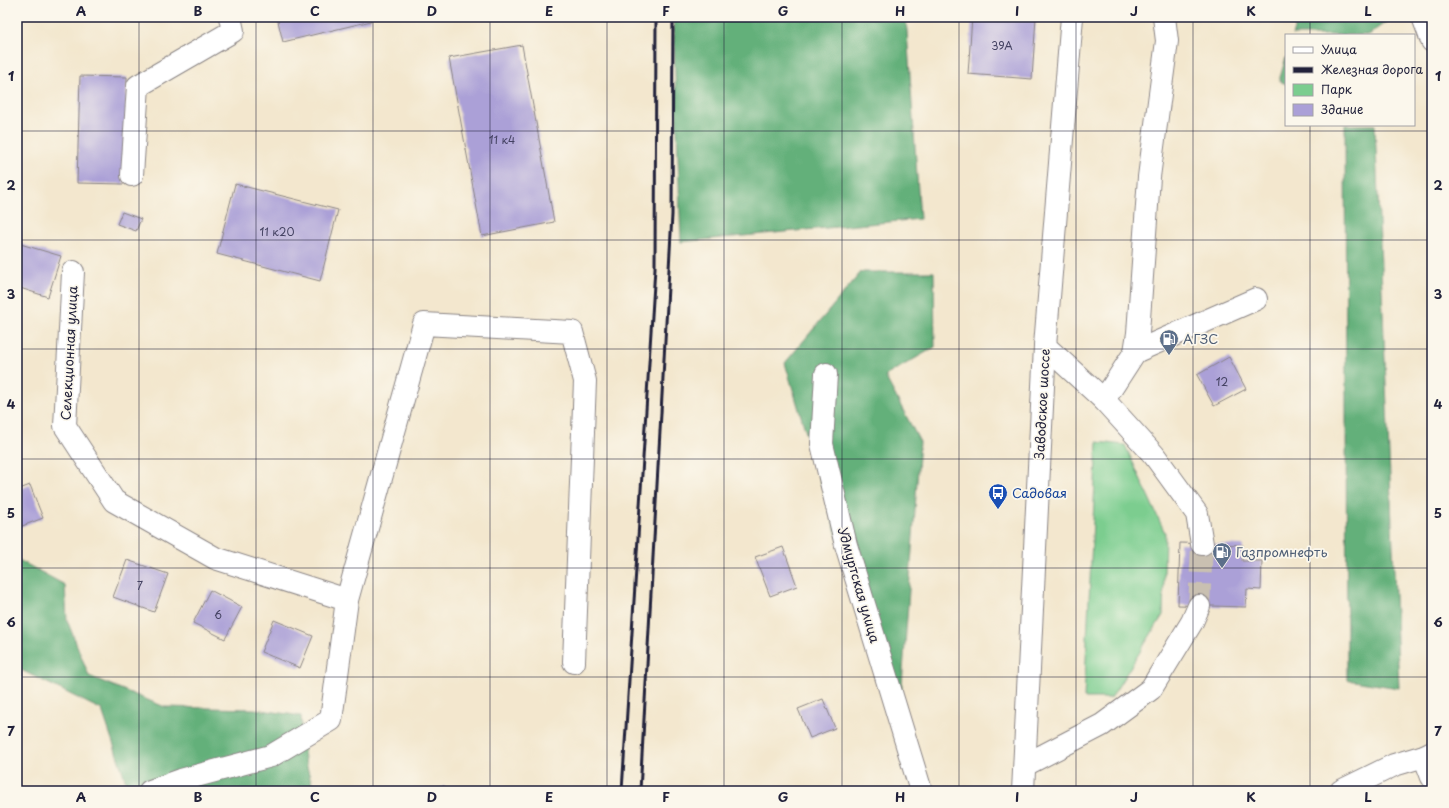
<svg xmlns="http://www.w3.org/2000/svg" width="1449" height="808" font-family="'Playpen Sans',sans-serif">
<rect width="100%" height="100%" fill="#fbf7ec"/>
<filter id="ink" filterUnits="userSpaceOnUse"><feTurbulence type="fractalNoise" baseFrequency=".025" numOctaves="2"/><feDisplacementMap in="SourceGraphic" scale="8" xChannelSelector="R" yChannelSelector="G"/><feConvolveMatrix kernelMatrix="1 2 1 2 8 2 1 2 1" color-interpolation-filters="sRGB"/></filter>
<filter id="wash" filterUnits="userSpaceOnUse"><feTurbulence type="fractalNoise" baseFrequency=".012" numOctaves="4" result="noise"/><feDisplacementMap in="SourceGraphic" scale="16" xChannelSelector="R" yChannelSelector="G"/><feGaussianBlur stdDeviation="0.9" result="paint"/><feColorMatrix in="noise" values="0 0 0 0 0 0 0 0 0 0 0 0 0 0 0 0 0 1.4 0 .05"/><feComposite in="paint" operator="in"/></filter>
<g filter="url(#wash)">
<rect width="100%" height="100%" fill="#f3e7ce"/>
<path fill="#7bcd8f" stroke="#4e7865" d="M1097,442L1125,445L1165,533L1163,615L1111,698H1084Z"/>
<g fill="#64b07a" stroke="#43695a">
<path d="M673,17H906L920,219L681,242Z"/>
<path d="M1298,17H1393L1371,33V35H1292Z"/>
<path d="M1286,57V84L1279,81Z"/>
<path d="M1345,125H1375L1399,688L1347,680Z"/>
<path d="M861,272H934L935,347L885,376L920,442L898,739L785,363Z"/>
<path d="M17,559L65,585L67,620L89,676L165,707L255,709L301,716L305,760L314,791H129L102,710L17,668Z"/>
</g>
<g id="blocks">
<g fill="#aba0d7">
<path d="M277,17H370L371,21L283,42Z"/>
<path d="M972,17H1036L1032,79L968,74Z"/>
<path d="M522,45L554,222L482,236L449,58Z"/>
<path d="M80,76L127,77L124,184L77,183Z"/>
<path d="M235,184L338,210L320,281L217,254Z"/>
<path d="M122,212L141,219L136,231L117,224Z"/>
<path d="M17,243L61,256L48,297L17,287Z"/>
<path d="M1229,357L1246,389L1214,406L1197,375Z"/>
<path d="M30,485L43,518L17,528V490Z"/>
<path d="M1180,543L1243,545L1242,561H1262L1261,590L1247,589L1246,607L1178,605Z"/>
<path d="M783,547L797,586L770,596L755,557Z"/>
<path d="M127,560L168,574L154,612L113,597Z"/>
<path d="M210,590L242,607L225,639L193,623Z"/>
<path d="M274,620L313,636L300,668L261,652Z"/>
<path d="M823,699L835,728L810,738L798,709Z"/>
<path d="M444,786L447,791H435Z"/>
</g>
</g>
</g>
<g filter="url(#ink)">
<use href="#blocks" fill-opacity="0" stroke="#8a8484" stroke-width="1"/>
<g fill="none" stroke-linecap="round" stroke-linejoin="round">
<path stroke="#c9c0b1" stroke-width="22" stroke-dasharray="22 11" stroke-linecap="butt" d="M1199,606L1202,544"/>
<g stroke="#8a8484" stroke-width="24">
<g id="minor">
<path d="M1423,17L1432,41"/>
<path d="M132,175L138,86L233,31L230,17"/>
<path d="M73,272L65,426L114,501L215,558L347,600"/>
<path d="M1045,346L1104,400L1154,455L1197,514L1202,544"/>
<path d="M1135,352L1256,299"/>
<path d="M826,374L822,444L846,545L921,791"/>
<path d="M1104,400L1135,352L1138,333L1149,177L1167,41L1164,17"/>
<path d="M1424,756L1432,777"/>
<path d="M1025,765L1102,725L1151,689L1192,622L1199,606"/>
<path d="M150,791L181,780L271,756L331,720L347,600L424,324L572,332L585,381L574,662"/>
<path d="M1341,791L1394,765L1424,756L1432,752"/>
</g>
</g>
<g stroke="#8a8484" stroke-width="24">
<path id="major" d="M1023,791L1045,346L1072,17"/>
</g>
<use href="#minor" stroke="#fff" stroke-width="22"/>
<use href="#major" stroke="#fff" stroke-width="22"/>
<g stroke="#22223b" stroke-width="3">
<path d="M622,791L655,268L656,17"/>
<path d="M640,791L672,215L673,17"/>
</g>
</g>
</g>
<path fill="none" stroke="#22223b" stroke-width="1" stroke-opacity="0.55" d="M139,17V791M256,17V791M373,17V791M490,17V791M607,17V791M724,17V791M842,17V791M959,17V791M1076,17V791M1193,17V791M1310,17V35M1310,125V791M17,131H1432M17,240H1432M17,349H1432M17,459H1432M17,568H1432M17,677H1432"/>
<defs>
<g id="fuel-pin" transform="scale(1)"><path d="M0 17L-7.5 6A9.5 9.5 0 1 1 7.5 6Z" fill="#5c6f8a" stroke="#fbf7ec"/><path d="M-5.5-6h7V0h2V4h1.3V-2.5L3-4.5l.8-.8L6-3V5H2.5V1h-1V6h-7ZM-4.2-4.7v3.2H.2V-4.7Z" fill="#fff"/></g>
<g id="bus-pin" transform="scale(1)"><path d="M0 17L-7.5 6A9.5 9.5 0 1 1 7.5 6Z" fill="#1a4fb4" stroke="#fbf7ec"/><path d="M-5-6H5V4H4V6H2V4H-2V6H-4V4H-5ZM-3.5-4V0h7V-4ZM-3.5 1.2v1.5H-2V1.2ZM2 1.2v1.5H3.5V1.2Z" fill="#fff"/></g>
</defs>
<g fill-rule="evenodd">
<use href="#fuel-pin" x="1169" y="339"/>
<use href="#bus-pin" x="998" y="493"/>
<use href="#fuel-pin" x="1222" y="552"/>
</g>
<g text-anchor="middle" stroke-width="3.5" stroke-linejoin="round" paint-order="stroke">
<g font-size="11" fill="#444262">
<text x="1002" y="50">39А</text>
<text x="502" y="144">11 к4</text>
<text x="277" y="236">11 к20</text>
<text x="1222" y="386">12</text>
<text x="140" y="590">7</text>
<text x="218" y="619">6</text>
</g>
<g font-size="13" fill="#4e5e75" stroke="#fbf7ec" text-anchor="start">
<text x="1183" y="344">АГЗС</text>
<text x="1236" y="557">Газпромнефть</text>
</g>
<g font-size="13" fill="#22223b" stroke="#fbf7ec">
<text transform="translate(69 353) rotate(-87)" y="5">Селекционная улица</text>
<text transform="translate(1042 404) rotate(-87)" y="5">Заводское шоссе</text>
<text transform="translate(859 585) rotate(74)" y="5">Удмуртская улица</text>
</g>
<g font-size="13" fill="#164399" stroke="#fbf7ec" text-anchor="start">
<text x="1012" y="498">Садовая</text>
</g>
</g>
<rect width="1449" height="808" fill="none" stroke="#fbf7ec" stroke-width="44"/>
<rect x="1285" y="34" width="130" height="92" fill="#fbf7ec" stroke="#a4a2a5"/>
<rect x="1293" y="47" width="20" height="6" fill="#ffffff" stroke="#a4a2a5"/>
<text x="1321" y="54" font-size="12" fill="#22223b">Улица</text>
<rect x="1293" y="67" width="20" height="6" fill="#22223b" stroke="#a4a2a5"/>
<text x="1321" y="74" font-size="12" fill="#22223b">Железная дорога</text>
<rect x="1293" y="84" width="20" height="12" fill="#7bcd8f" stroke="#a4a2a5"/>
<text x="1321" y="94" font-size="12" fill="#22223b">Парк</text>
<rect x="1293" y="104" width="20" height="12" fill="#aba0d7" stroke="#a4a2a5"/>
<text x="1321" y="114" font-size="12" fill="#22223b">Здание</text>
<rect x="22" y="22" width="1405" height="764" fill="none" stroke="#22223b" stroke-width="1.5"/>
<g font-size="13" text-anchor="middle" font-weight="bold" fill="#22223b">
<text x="81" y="16">A</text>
<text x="198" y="16">B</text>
<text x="315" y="16">C</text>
<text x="432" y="16">D</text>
<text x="549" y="16">E</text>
<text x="666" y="16">F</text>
<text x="783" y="16">G</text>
<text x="900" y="16">H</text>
<text x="1017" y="16">I</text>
<text x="1134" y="16">J</text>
<text x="1251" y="16">K</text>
<text x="1368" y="16">L</text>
<text x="11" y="81">1</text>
<text x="1438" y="81">1</text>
<text x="11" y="190">2</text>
<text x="1438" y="190">2</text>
<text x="11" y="299">3</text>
<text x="1438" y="299">3</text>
<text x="11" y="409">4</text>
<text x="1438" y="409">4</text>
<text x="11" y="518">5</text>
<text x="1438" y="518">5</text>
<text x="11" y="627">6</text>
<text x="1438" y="627">6</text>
<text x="11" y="736">7</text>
<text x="1438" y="736">7</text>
<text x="81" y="802">A</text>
<text x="198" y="802">B</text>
<text x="315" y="802">C</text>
<text x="432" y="802">D</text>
<text x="549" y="802">E</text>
<text x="666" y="802">F</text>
<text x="783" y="802">G</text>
<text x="900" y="802">H</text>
<text x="1017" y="802">I</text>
<text x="1134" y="802">J</text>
<text x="1251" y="802">K</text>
<text x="1368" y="802">L</text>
</g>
</svg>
